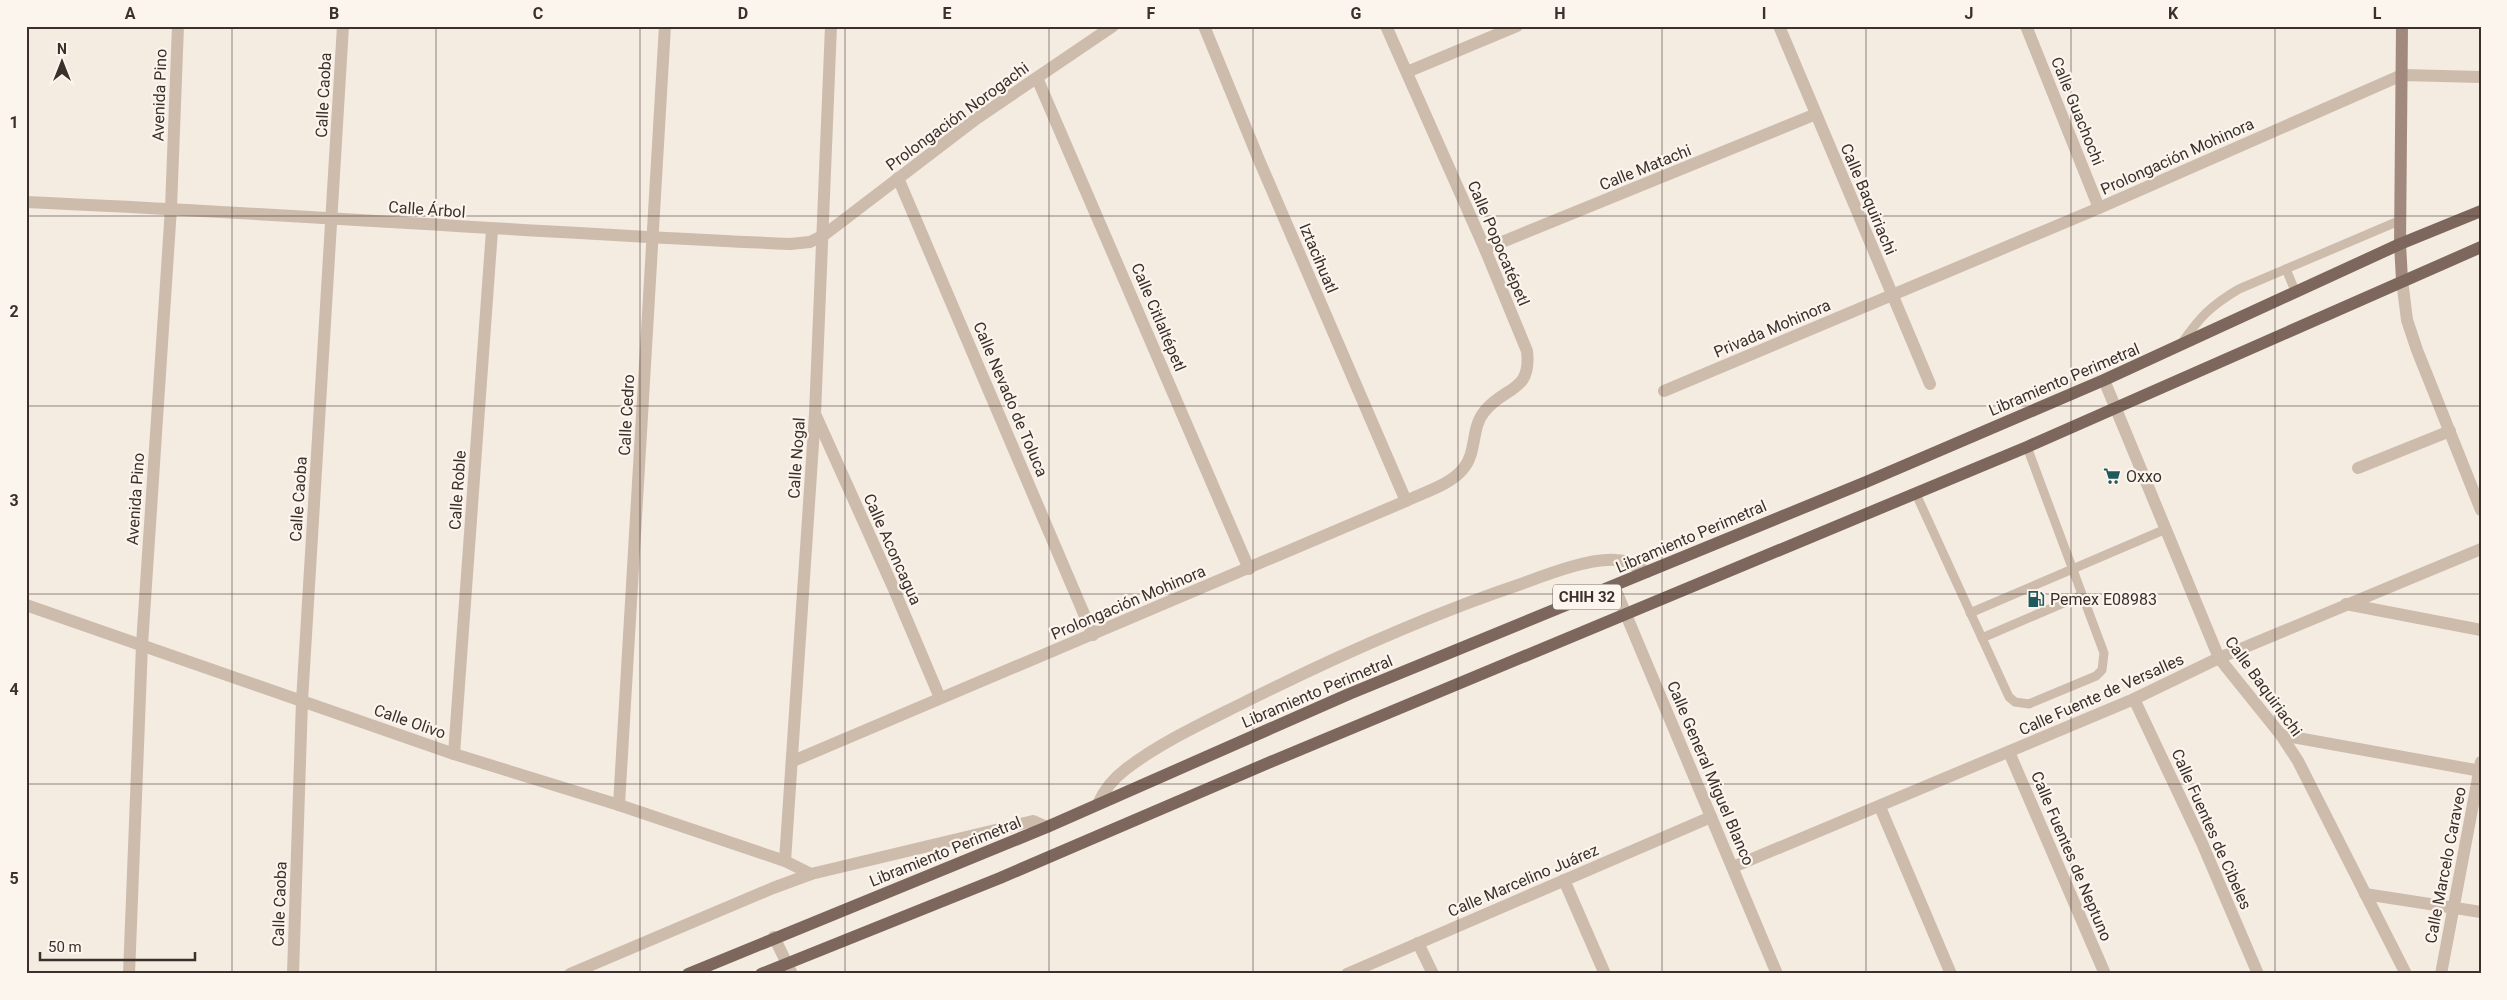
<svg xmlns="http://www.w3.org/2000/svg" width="2507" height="1000" font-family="Roboto,sans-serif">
<rect width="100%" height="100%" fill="#f4ebe1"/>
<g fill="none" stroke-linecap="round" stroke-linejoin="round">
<g stroke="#cdbbac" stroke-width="9">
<path d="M2286,269L2296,293"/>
<path d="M2181,344C2200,317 2210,306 2239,289L2401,220"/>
<path d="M1916,494L2009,697L2015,702L2029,704L2096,676L2102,670L2104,653L2027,447"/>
<path d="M1970,613L2166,529"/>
<path d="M1982,638L2082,595"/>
</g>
<g stroke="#cdbbac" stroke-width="12">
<path d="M1204,26L1259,160L1406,501"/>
<path d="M1779,26L1930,384"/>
<path d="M2026,26L2099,208"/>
<path d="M1407,72L1517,26"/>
<path d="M1037,78L1249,569"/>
<path d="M898,178L1093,635"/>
<path d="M26,202C281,213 535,233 790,244L810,242L824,235L976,119L1113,26"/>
<path d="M1485,249L1816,114"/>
<path d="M2402,280L2407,320L2417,350L2481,510"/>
<path d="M2104,380L2219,658L2281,735L2298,761L2406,974"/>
<path d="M1664,391L2099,208L2402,75L2481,77"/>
<path d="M816,416L893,587L940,698"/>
<path d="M2358,468L2450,431"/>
<path d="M1614,586L1777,974"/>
<path d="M2346,604L2481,630"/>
<path d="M26,605L454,754L619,805L785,861"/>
<path d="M2134,699L2202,843L2258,974"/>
<path d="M2281,735L2481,771"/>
<path d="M2009,752L2105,974"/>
<path d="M454,754L492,230"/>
<path d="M793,761L1406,501C1424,492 1450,485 1463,469C1477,453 1471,428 1484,412C1504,386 1532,393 1527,351L1485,249L1386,26"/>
<path d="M1098,804C1104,790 1114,778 1126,769C1161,742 1205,722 1245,702C1335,657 1428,615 1524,583C1548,574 1590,558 1616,560C1627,560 1637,567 1647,572"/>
<path d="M619,805L665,26"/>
<path d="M1880,807L1951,974"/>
<path d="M1733,867L2134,699L2219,658L2481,549"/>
<path d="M811,874L785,861L815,414L831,26"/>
<path d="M1564,880L1605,974"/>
<path d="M2365,894L2481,912"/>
<path d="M774,937L792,974"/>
<path d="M1418,943L1433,974"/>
<path d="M129,974L142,645L171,208L178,26"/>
<path d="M293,974L302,701L343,26"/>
<path d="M570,974L773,888L811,874L1033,821L1047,827"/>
<path d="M1347,974L1711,817"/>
<path d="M2441,974L2481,762"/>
</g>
<path stroke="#a18a7d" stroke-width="12" d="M2402,280L2400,244L2402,26"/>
<g stroke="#7d675c" stroke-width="12">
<path d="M688,974L1047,827L1349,694L1866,482L2104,380L2400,244L2481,211"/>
<path d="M761,974L1000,878L1268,763L2027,447L2481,247"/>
</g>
</g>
<path fill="none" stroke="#3b302b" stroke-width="1" stroke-opacity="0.55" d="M232,26V974M436,26V974M640,26V974M845,26V974M1049,26V974M1253,26V974M1458,26V974M1662,26V974M1866,26V974M2071,26V974M2275,26V974M26,216H2481M26,406H2481M26,594H2481M26,784H2481"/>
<defs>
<g id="supermarket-bare" transform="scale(1.35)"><path d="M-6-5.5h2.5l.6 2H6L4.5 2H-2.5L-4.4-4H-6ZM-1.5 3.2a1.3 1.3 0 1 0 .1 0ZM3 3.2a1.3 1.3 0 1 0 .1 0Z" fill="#1f5a5e" stroke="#fbf5ee" stroke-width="2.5" paint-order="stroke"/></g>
<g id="fuel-bare" transform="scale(1.35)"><path d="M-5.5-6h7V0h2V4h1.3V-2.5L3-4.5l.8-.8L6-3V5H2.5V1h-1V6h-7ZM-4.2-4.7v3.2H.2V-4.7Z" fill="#1f5a5e" stroke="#fbf5ee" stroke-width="2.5" paint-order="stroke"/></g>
</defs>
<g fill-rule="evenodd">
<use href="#supermarket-bare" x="2112" y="476"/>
<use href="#fuel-bare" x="2036" y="599"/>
</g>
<g text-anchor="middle" stroke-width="4.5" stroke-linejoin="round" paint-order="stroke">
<rect fill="#fbf5ee" stroke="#756b66" stroke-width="1" x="1553" y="584.5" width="68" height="25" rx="4"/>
<g font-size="15" font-weight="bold" fill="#3b302b">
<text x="1587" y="602">CHIH 32</text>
</g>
<g font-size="16" fill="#3b302b" stroke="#fbf5ee">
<text transform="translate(159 95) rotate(-88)" y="6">Avenida Pino</text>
<text transform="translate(323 95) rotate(-87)" y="6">Calle Caoba</text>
<text transform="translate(2078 111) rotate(68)" y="6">Calle Guachochi</text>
<text transform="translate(957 116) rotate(-36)" y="6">Prolongación Norogachi</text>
<text transform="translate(2177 156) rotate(-24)" y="6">Prolongación Mohinora</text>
<text transform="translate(1645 167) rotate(-22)" y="6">Calle Matachi</text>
<text transform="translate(1869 199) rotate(67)" y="6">Calle Baquiriachi</text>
<text transform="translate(427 209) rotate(4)" y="6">Calle Árbol</text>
<text transform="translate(1499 243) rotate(67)" y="6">Calle Popocatépetl</text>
<text transform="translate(1319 258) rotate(67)" y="6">Iztacihuatl</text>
<text transform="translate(1159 317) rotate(67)" y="6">Calle Citlaltépetl</text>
<text transform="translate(1772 328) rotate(-23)" y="6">Privada Mohinora</text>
<text transform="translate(2064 379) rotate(-23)" y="6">Libramiento Perimetral</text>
<text transform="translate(1011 399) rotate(67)" y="6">Calle Nevado de Toluca</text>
<text transform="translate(626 415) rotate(-87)" y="6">Calle Cedro</text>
<text transform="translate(796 458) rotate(-86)" y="6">Calle Nogal</text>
<text transform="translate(457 490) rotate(-86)" y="6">Calle Roble</text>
<text transform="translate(135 499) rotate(-86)" y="6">Avenida Pino</text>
<text transform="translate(298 499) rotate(-86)" y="6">Calle Caoba</text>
<text transform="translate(1691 536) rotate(-23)" y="6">Libramiento Perimetral</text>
<text transform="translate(893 549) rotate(66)" y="6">Calle Aconcagua</text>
<text transform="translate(1128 602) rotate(-23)" y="6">Prolongación Mohinora</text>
<text transform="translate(2264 686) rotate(54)" y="6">Calle Baquiriachi</text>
<text transform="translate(1317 691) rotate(-23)" y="6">Libramiento Perimetral</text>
<text transform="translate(2101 694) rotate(-24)" y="6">Calle Fuente de Versalles</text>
<text transform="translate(410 721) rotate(19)" y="6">Calle Olivo</text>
<text transform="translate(1711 773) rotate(67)" y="6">Calle General Miguel Blanco</text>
<text transform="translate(2212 829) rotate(66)" y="6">Calle Fuentes de Cibeles</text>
<text transform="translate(945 851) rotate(-22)" y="6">Libramiento Perimetral</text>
<text transform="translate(2072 856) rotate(67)" y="6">Calle Fuentes de Neptuno</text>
<text transform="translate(2445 865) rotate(-79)" y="6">Calle Marcelo Caraveo</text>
<text transform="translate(1523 880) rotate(-23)" y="6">Calle Marcelino Juárez</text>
<text transform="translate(279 904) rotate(-88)" y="6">Calle Caoba</text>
</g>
<g font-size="16" fill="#3b302b" stroke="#fbf5ee" text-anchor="start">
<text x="2126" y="482">Oxxo</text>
<text x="2050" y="605">Pemex E08983</text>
</g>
</g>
<rect width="2507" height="1000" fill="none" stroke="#fbf5ee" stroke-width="55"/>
<g transform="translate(62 62)" stroke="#fbf5ee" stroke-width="4" paint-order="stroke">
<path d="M0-4L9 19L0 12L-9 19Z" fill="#3b302b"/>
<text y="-8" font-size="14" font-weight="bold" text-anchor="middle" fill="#3b302b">N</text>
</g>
<path d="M40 952v8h155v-8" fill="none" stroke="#3b302b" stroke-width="2.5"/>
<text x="48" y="952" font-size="15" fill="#3b302b" stroke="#fbf5ee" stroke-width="4" paint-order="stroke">50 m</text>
<rect x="28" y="28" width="2452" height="944" fill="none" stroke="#3b302b" stroke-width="2"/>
<g font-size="16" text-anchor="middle" font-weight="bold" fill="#3b302b">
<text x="130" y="19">A</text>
<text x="334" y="19">B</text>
<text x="538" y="19">C</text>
<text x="743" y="19">D</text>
<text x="947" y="19">E</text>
<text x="1151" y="19">F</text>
<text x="1356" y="19">G</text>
<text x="1560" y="19">H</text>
<text x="1764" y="19">I</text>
<text x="1969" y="19">J</text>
<text x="2173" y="19">K</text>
<text x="2377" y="19">L</text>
<text x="14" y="128">1</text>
<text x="14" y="317">2</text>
<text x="14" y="506">3</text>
<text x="14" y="695">4</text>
<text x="14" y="884">5</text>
</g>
</svg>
